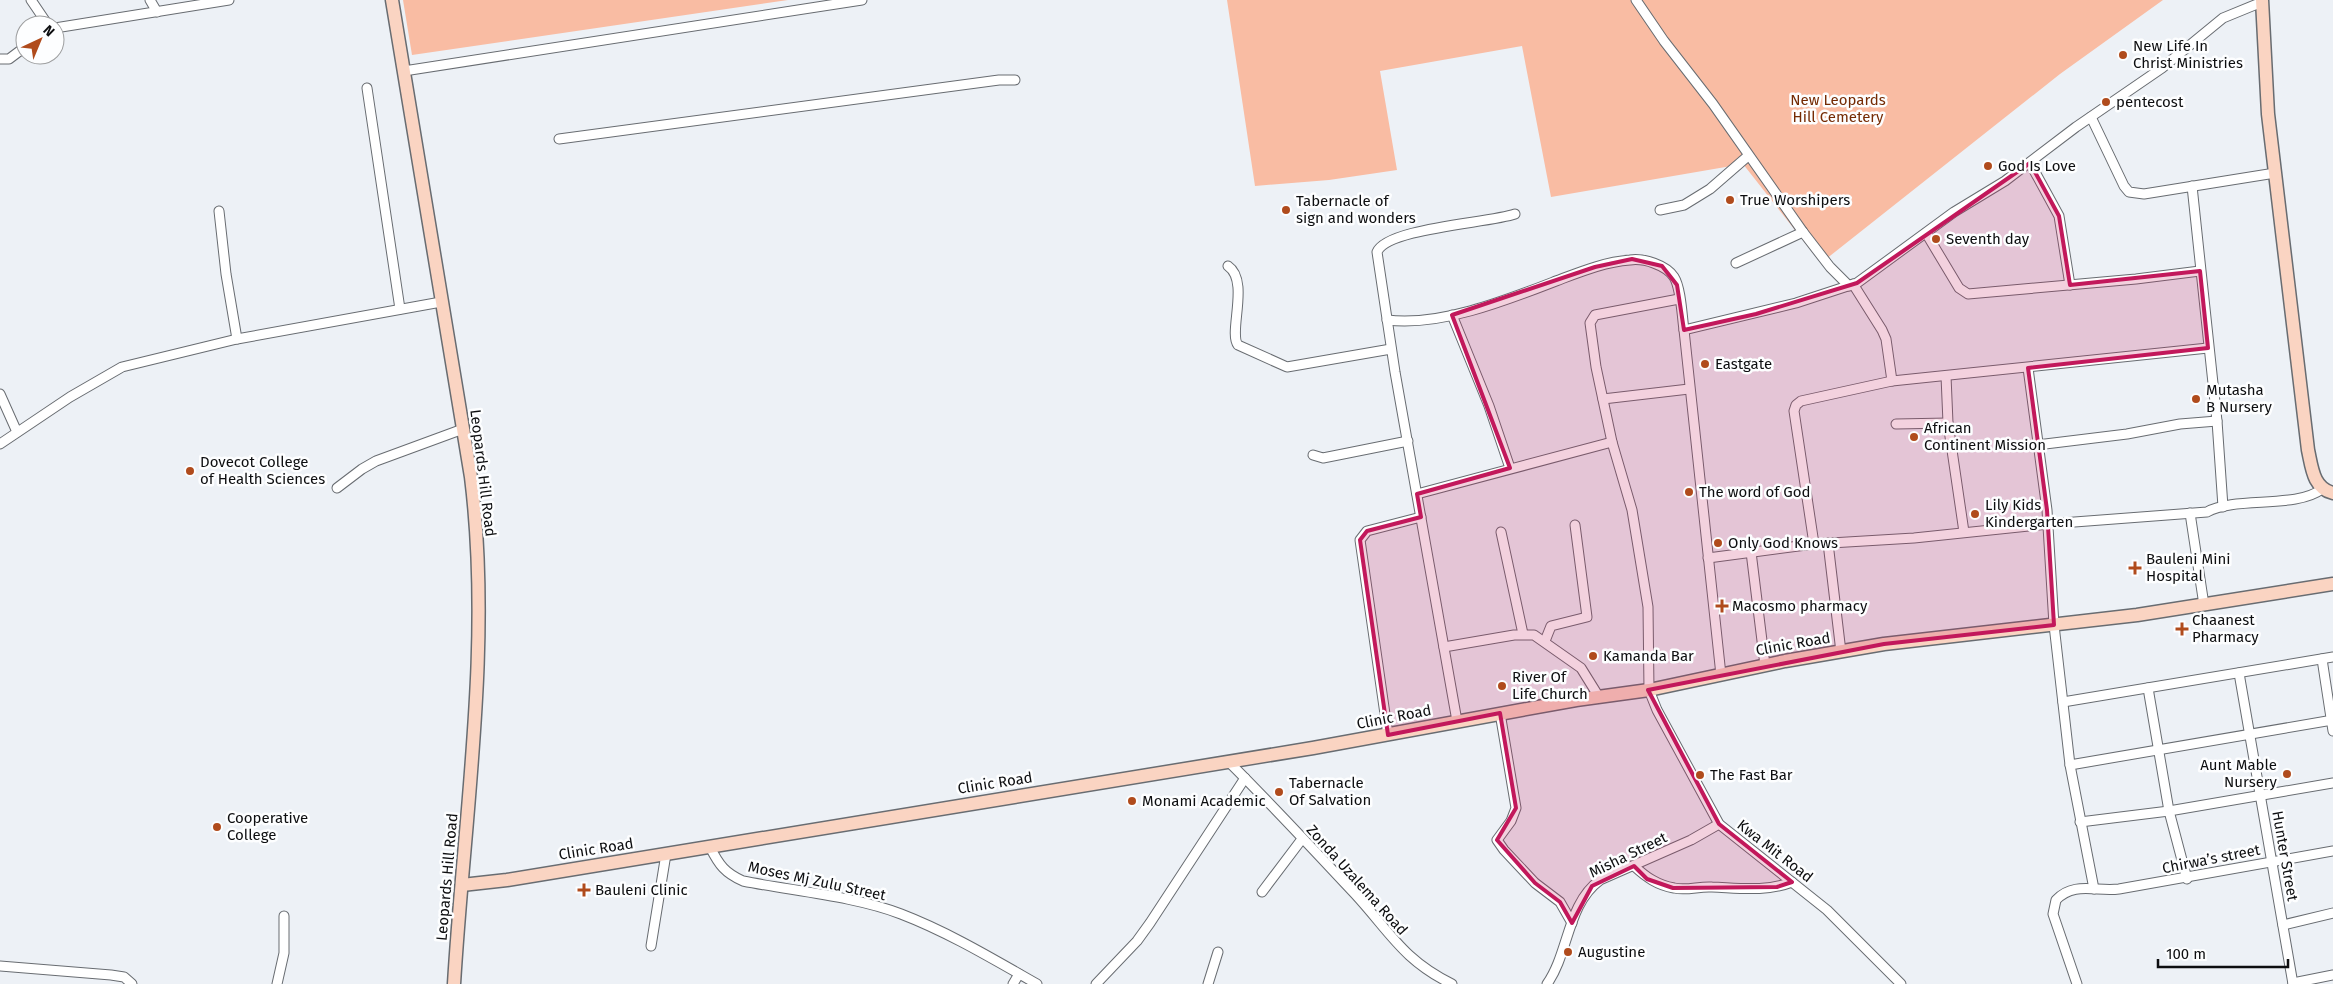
<svg xmlns="http://www.w3.org/2000/svg" width="2333" height="984" font-family="'Fira Sans',sans-serif">
<rect width="100%" height="100%" fill="#edf1f6"/>
<g fill="#f9bca3">
<path d="M403,0H788L412,55Z"/>
<path d="M1227,0H2163L2060,74L1821,263L1743,164L1551,197L1522,46L1380,71L1397,170L1329,180L1255,186Z"/>
</g>
<g fill="none" stroke-linecap="round" stroke-linejoin="round">
<g stroke="#686c71" stroke-width="11">
<g id="street">
<path d="M31,0L48,25"/>
<path d="M150,0L157,12"/>
<path d="M1636,0L1664,41L1713,104L1803,232L1830,267L1849,286"/>
<path d="M55,28L229,0"/>
<path d="M0,59H9L25,47"/>
<path d="M404,71L862,0"/>
<path d="M367,88L400,309"/>
<path d="M2091,117L2124,186L2129,192L2144,194L2275,173"/>
<path d="M559,139L999,80H1015"/>
<path d="M2030,163L2059,216L2070,285"/>
<path d="M2192,186L2217,421L2223,507"/>
<path d="M1660,210L1684,205L1710,189L1748,156"/>
<path d="M219,211L226,274L237,339"/>
<path d="M1926,233L1959,288L1968,294L2136,279L2200,271"/>
<path d="M1736,263L1803,232"/>
<path d="M1228,266C1250,281 1228,333 1238,345L1287,367L1391,349"/>
<path d="M1853,284L1882,330L1886,339L1892,381"/>
<path d="M1679,299L1595,315L1590,323L1596,367L1612,442L1632,510L1648,607L1649,690L1657,710L1719,824L1827,910L1901,984"/>
<path d="M1452,315L1489,406L1510,468"/>
<path d="M1387,320C1439,327 1507,300 1556,281C1580,272 1604,262 1630,260C1644,258 1666,265 1674,277C1681,288 1682,316 1684,330L1721,675"/>
<path d="M1684,330L1796,303L1857,283L1954,212L2005,181L2076,127L2162,68L2223,18L2262,2"/>
<path d="M2028,368L2047,510L2054,625L2070,765L2094,889"/>
<path d="M1946,376L1948,423L1964,532"/>
<path d="M0,394L17,432"/>
<path d="M1603,399L1689,389"/>
<path d="M1896,424L1948,423"/>
<path d="M0,444L70,397L122,367L237,339L441,302"/>
<path d="M2037,445L2127,434L2180,424L2217,421"/>
<path d="M1313,455L1323,458L1408,441"/>
<path d="M337,488L362,469L376,461L463,429"/>
<path d="M1417,494L1612,442"/>
<path d="M2190,513L2204,605"/>
<path d="M1501,532L1523,634"/>
<path d="M1828,543L1841,652"/>
<path d="M1814,544L1794,411L1796,405L1801,401L1892,381L2208,348"/>
<path d="M1751,552L1765,665"/>
<path d="M1708,558L1814,544L1914,538L2048,524L2207,512C2235,496 2296,509 2322,489"/>
<path d="M1545,641L1551,626L1587,617L1575,525"/>
<path d="M1444,647L1514,635H1534L1581,668L1599,697"/>
<path d="M2322,659L2333,731"/>
<path d="M2239,673L2293,984"/>
<path d="M2148,688L2169,811L2187,879"/>
<path d="M2063,702L2333,657"/>
<path d="M1500,713L1516,808L1511,821L1497,840L1504,850L1535,883L1560,902L1572,923"/>
<path d="M1457,721L1395,372L1377,252C1387,228 1489,223 1515,214"/>
<path d="M1388,735L1360,540L1367,531L1421,517"/>
<path d="M1229,762C1272,805 1314,850 1355,894C1390,932 1403,960 1452,984"/>
<path d="M2070,765L2333,720"/>
<path d="M2080,822L2169,811L2333,783"/>
<path d="M710,847C719,865 725,873 743,881C793,891 854,896 901,914C948,932 993,959 1037,984"/>
<path d="M1634,866C1646,877 1657,885 1674,888C1687,891 1699,886 1712,887C1739,888 1766,892 1792,882"/>
<path d="M1262,892L1302,839"/>
<path d="M2283,925L2333,913"/>
<path d="M651,946L666,854"/>
<path d="M0,966L111,975L124,977L132,984"/>
<path d="M2293,983L2333,975"/>
<path d="M277,984L284,953V916"/>
<path d="M1013,984L1019,974"/>
<path d="M1096,984L1137,941L1150,923L1245,778"/>
<path d="M1208,984L1218,952"/>
<path d="M1547,984C1569,953 1567,904 1600,880L1691,840L1719,824"/>
<path d="M2077,984L2053,914L2056,900C2074,881 2096,892 2119,889L2333,851"/>
</g>
</g>
<g stroke="#686c71" stroke-width="15">
<g id="secondary">
<path d="M392,0L471,477C492,646 464,816 454,984"/>
<path d="M2262,0L2268,114L2308,450C2312,468 2313,488 2333,493"/>
<path d="M462,885L507,880L1313,748L1576,700L1649,690L1785,661L1884,644L2137,615L2333,584"/>
</g>
</g>
<use href="#street" stroke="#fff" stroke-width="9"/>
<use href="#secondary" stroke="#fad4c2" stroke-width="12"/>
</g>
<path fill="#c2185b" fill-opacity="0.2" stroke="#c2185b" stroke-width="4" stroke-linejoin="round" d="M2030,163L2059,216L2070,285L2200,271L2208,348L2028,368L2047,510L2054,625L1884,644L1648,690L1719,824L1792,882L1777,887L1673,888L1647,879L1634,866L1592,886L1572,923L1560,902L1535,883L1497,840L1516,808L1500,713L1388,735L1360,540L1367,531L1421,517L1417,494L1510,468L1452,315L1595,267L1632,259L1662,266L1677,285L1684,330L1756,314L1857,283Z"/>
<g fill="#b04b1c" stroke="#fdfeff" stroke-width="2">
<circle cx="2123" cy="55" r="5"/>
<circle cx="2106" cy="102" r="5"/>
<circle cx="1988" cy="166" r="5"/>
<circle cx="1730" cy="200" r="5"/>
<circle cx="1286" cy="210" r="5"/>
<circle cx="1936" cy="239" r="5"/>
<circle cx="1705" cy="364" r="5"/>
<circle cx="2196" cy="399" r="5"/>
<circle cx="1914" cy="437" r="5"/>
<circle cx="190" cy="471" r="5"/>
<circle cx="1689" cy="492" r="5"/>
<circle cx="1975" cy="514" r="5"/>
<circle cx="1718" cy="543" r="5"/>
<path d="M2132.5 560.5h5v5h5v5h-5v5h-5v-5h-5v-5h5z"/>
<path d="M1719.5 598.5h5v5h5v5h-5v5h-5v-5h-5v-5h5z"/>
<path d="M2179.5 621.5h5v5h5v5h-5v5h-5v-5h-5v-5h5z"/>
<circle cx="1593" cy="656" r="5"/>
<circle cx="1502" cy="686" r="5"/>
<circle cx="2287" cy="774" r="5"/>
<circle cx="1700" cy="775" r="5"/>
<circle cx="1279" cy="792" r="5"/>
<circle cx="1132" cy="801" r="5"/>
<circle cx="217" cy="827" r="5"/>
<path d="M581.5 882.5h5v5h5v5h-5v5h-5v-5h-5v-5h5z"/>
<circle cx="1568" cy="952" r="5"/>
</g>
<g text-anchor="middle" stroke-width="5" stroke-linejoin="round" paint-order="stroke">
<g font-size="15" fill="#0d0e10" stroke="#fdfeff" text-anchor="start">
<text x="2133" y="51">New Life In<tspan x="2133" dy="17">Christ Ministries</tspan></text>
<text x="2116" y="107">pentecost</text>
<text x="1998" y="171">God Is Love</text>
<text x="1740" y="205">True Worshipers</text>
<text x="1296" y="206">Tabernacle of<tspan x="1296" dy="17">sign and wonders</tspan></text>
<text x="1946" y="244">Seventh day</text>
<text x="1715" y="369">Eastgate</text>
<text x="2206" y="395">Mutasha<tspan x="2206" dy="17">B Nursery</tspan></text>
<text x="1924" y="433">African<tspan x="1924" dy="17">Continent Mission</tspan></text>
<text x="200" y="467">Dovecot College<tspan x="200" dy="17">of Health Sciences</tspan></text>
<text x="1699" y="497">The word of God</text>
<text x="1985" y="510">Lily Kids<tspan x="1985" dy="17">Kindergarten</tspan></text>
<text x="1728" y="548">Only God Knows</text>
<text x="2146" y="564">Bauleni Mini<tspan x="2146" dy="17">Hospital</tspan></text>
<text x="1732" y="611">Macosmo pharmacy</text>
<text x="2192" y="625">Chaanest<tspan x="2192" dy="17">Pharmacy</tspan></text>
<text x="1603" y="661">Kamanda Bar</text>
<text x="1512" y="682">River Of<tspan x="1512" dy="17">Life Church</tspan></text>
<text x="2277" y="770" text-anchor="end">Aunt Mable<tspan x="2277" dy="17">Nursery</tspan></text>
<text x="1710" y="780">The Fast Bar</text>
<text x="1289" y="788">Tabernacle<tspan x="1289" dy="17">Of Salvation</tspan></text>
<text x="1142" y="806">Monami Academic</text>
<text x="227" y="823">Cooperative<tspan x="227" dy="17">College</tspan></text>
<text x="595" y="895">Bauleni Clinic</text>
<text x="1578" y="957">Augustine</text>
</g>
<g font-size="15" fill="#752b04" stroke="#fdfeff">
<text x="1838" y="105">New Leopards<tspan x="1838" dy="17">Hill Cemetery</tspan></text>
</g>
<g font-size="15" fill="#0d0e10" stroke="#fdfeff">
<text transform="translate(483 473) rotate(83)" y="5">Leopards Hill Road</text>
<text transform="translate(1793 644) rotate(-10)" y="5">Clinic Road</text>
<text transform="translate(1394 717) rotate(-11)" y="5">Clinic Road</text>
<text transform="translate(995 783) rotate(-9)" y="5">Clinic Road</text>
<text transform="translate(596 849) rotate(-9)" y="5">Clinic Road</text>
<text transform="translate(1775 851) rotate(38)" y="5">Kwa Mit Road</text>
<text transform="translate(1628 855) rotate(-26)" y="5">Misha Street</text>
<text transform="translate(2285 856) rotate(80)" y="5">Hunter Street</text>
<text transform="translate(2211 859) rotate(-11)" y="5">Chirwa’s street</text>
<text transform="translate(447 877) rotate(-85)" y="5">Leopards Hill Road</text>
<text transform="translate(1357 880) rotate(48)" y="5">Zonda Uzalema Road</text>
<text transform="translate(817 881) rotate(12)" y="5">Moses Mj Zulu Street</text>
</g>
</g>
<g transform="translate(40 40) rotate(44)"><circle r="24" fill="#fdfeff" stroke="#9d9e9f"/>
<path d="M0-4L9 19L0 12L-9 19Z" fill="#b04b1c"/>
<text y="-8" font-size="14" font-weight="bold" text-anchor="middle" fill="#0d0e10">N</text>
</g>
<path d="M2158 959v8h130v-8" fill="none" stroke="#0d0e10" stroke-width="2.5"/>
<text x="2166" y="959" font-size="15" fill="#0d0e10" stroke="#fdfeff" stroke-width="4" paint-order="stroke">100 m</text>
</svg>
